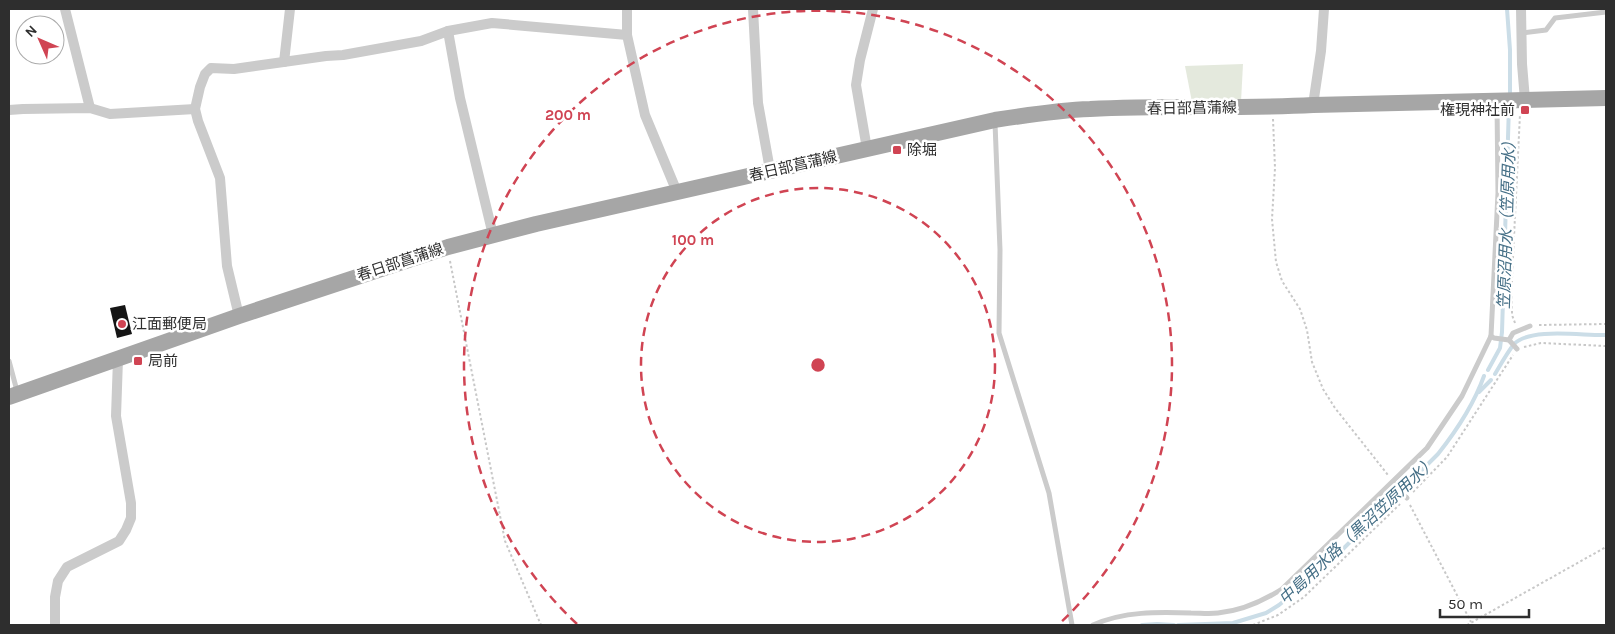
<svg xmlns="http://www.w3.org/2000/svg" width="1615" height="634" font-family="Karla,'Noto Sans JP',sans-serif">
<rect width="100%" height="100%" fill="#fff"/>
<path fill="#e4e9dd" d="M1243,64L1241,102H1192L1185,66Z"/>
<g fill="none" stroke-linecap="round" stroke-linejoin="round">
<g stroke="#cbdde7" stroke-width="4">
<path d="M1507,9L1510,50V96"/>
<path d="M1488,370L1500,348L1502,332L1509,105"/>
<path d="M1495,374C1501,364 1507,353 1514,344C1531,327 1584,336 1606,335"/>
<path d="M1479,392L1491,380"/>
<path d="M1142,625L1157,624L1174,625"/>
<path d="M1178,625L1233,623L1266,613L1279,605L1323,569L1438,454C1457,430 1474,404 1484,376"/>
</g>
</g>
<path fill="#151515" d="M125,305L132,334L117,338L110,308Z"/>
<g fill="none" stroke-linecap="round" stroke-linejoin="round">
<g stroke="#c8c8c8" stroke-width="2" stroke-dasharray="2.5 2.5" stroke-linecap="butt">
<path d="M1273,119L1275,168L1272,219L1276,262L1282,281L1300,309L1307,330L1312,362L1323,389L1335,408L1388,475"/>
<path d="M450,261L505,541L541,625"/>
<path d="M1515,323L1512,315V278L1520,114"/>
<path d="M1539,325L1606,324"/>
<path d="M1524,347L1541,343L1606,346"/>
<path d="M1413,492L1447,457L1513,355"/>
<path d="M1410,505L1471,622"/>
<path d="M1253,625L1278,615L1304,597L1400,504"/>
<path d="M1467,625L1606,547"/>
</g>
<g stroke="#cbcbcb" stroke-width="5">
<path d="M1522,33L1546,30L1555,18L1606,12"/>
<path d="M995,123L1000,250L999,333L1049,493L1072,625"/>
<path d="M1491,336L1494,338L1509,340"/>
<path d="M1517,349L1509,340L1513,333L1530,326"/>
<path d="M9,361L17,391"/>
<path d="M1393,483L1407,498"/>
<path d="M1093,625C1124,611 1158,612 1191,613C1200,613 1209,614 1218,613C1241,611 1263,601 1282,589L1427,448L1462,396L1491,336L1498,193L1497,104"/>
</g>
<g stroke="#cbcbcb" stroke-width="10">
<path d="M65,9L90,108"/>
<path d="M627,9V35"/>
<path d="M753,9L758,103L770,170"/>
<path d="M1521,9L1522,64L1525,100"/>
<path d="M448,31L460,98L493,235"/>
<path d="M284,62L290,9"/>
<path d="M1313,105L1321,51L1324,9"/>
<path d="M9,110L23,109L90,108L110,114L195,109"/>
<path d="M867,149L856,85L860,60L873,9"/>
<path d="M239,316L227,266L220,178L198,121L195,109L200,87L205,74L211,68L234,69L326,56L343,55L421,41L448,31L492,23L627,35L645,115L677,192"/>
<path d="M55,625V597L58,581L67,567L119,541L126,530L131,518V503L116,416L118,359"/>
</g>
<path stroke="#a6a6a6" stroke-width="16" d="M9,397L239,316L448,247L536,224L995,120C1027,115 1058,110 1090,109C1164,105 1239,109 1313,105L1606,98"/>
</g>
<g fill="none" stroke="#d04453" stroke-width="2.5" stroke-dasharray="9 6">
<circle cx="818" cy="365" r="177"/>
<path d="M577 624A354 354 0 1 1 1059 624"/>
</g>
<g fill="#d04453" stroke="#fff" stroke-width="2">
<rect x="1520" y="105" width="10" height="10" rx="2.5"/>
<rect x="892" y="145" width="10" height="10" rx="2.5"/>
<circle cx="122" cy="324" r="5"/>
<rect x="133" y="356" width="10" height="10" rx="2.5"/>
</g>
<g text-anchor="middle" stroke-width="5" stroke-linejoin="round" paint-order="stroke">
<g font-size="15" fill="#2e2e2e" stroke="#fff">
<text transform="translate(1192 108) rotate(-1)" y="5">春日部菖蒲線</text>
<text transform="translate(793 166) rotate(-13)" y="5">春日部菖蒲線</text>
<text transform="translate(400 262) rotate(-18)" y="5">春日部菖蒲線</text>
</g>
<g font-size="15" fill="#2e2e2e" stroke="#fff" text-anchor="start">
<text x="1515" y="115" text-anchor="end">権現神社前</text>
<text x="907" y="155">除堀</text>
<text x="132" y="329">江面郵便局</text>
<text x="148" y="366">局前</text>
</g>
<g font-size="16" font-style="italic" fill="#456f86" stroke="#fff">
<text transform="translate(1506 221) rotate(-88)" y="6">笠原沼用水（笠原用水）</text>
<text transform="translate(1357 530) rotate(-43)" y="6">中島用水路（黒沼笠原用水）</text>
</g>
</g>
<circle cx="818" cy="365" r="8" fill="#d04453" stroke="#fff" stroke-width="2.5"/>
<g font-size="15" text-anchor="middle" font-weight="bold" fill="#d04453" stroke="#fff" stroke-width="5" stroke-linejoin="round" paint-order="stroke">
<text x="568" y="120">200 m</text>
<text x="693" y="245">100 m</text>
</g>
<rect width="1615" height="634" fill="none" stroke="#2e2e2e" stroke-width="20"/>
<g transform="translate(40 40) rotate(315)"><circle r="24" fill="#ffffff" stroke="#ababab"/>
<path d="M0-4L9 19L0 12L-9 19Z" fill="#d04453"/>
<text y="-8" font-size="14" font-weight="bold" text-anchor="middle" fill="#2e2e2e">N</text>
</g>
<path d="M1440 609v8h89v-8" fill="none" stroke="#2e2e2e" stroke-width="2.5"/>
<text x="1448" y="609" font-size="15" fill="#2e2e2e" stroke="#ffffff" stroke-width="4" paint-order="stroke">50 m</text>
</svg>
